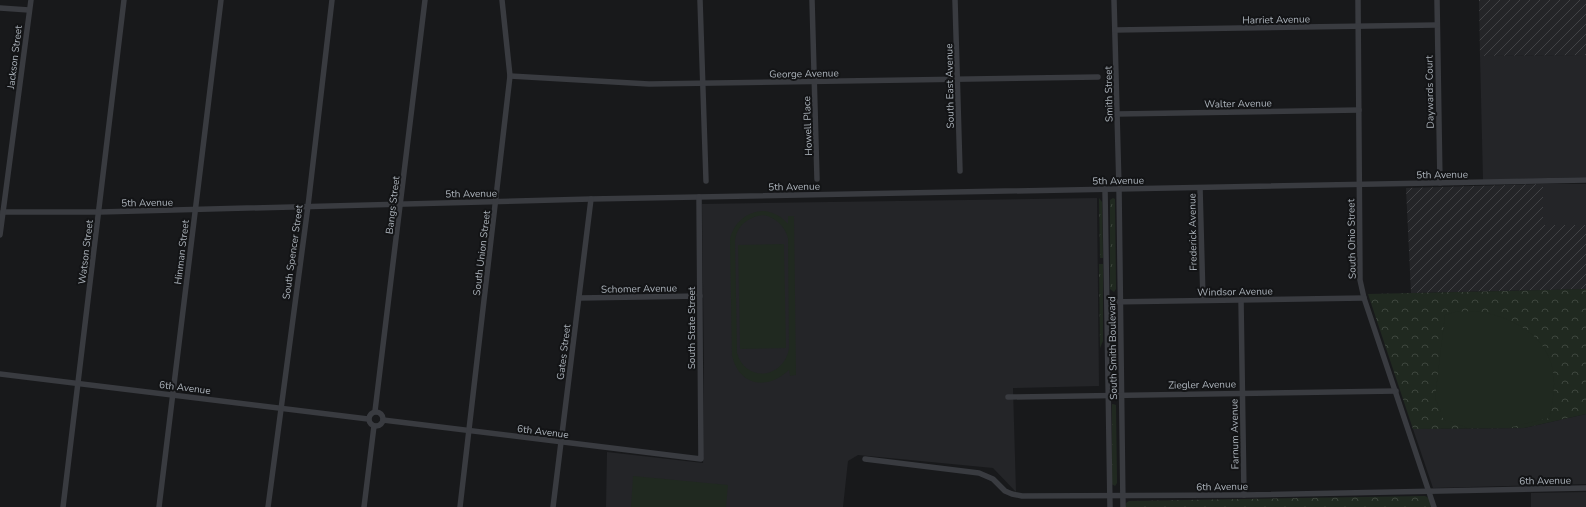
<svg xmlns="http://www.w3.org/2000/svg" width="1586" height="507" font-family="'Nunito Sans',sans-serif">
<defs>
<pattern id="industrial-furrows" width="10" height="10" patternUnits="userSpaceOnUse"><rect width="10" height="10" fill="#242528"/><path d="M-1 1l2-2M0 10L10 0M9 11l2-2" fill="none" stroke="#414245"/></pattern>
<pattern id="grass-tufts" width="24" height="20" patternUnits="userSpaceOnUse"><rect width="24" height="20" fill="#202920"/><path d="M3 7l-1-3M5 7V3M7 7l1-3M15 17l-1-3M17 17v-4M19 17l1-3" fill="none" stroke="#3e463e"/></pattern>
<pattern id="forest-crowns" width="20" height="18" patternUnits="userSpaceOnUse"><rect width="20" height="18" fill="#202920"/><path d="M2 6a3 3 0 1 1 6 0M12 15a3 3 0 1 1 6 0" fill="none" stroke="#3e463e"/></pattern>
</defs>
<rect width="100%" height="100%" fill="#18191b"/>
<g fill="#242528">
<path d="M1586,55V177L1483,180L1480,56Z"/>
<rect x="1543" y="184" width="43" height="41"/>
<path d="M1097,198L1099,386L1013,388L1016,492L993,468L858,455L848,461L843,507H606L607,452L703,463L704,363L702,204Z"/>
<path d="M1586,414V484L1433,488L1413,429L1524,428Z"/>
<path d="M1586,492V507H1531V493Z"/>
</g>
<g fill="url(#industrial-furrows)">
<path d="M1479,0H1586V55L1480,56Z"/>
<path d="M1543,184V225H1586V289L1411,293L1406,188Z"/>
</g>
<g fill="url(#grass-tufts)">
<path d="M1099,198L1102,202L1103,258H1100Z"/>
<path d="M1113,198L1115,199L1116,289L1114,292L1110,289V200Z"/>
<path d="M1099,264H1103V341L1100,348Z"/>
<path d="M1113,311L1116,313V384L1113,386L1112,385L1111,313Z"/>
<path d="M1113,404L1116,405L1117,483L1115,486L1112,484V405Z"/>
</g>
<g fill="url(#forest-crowns)">
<path d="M1586,289V414L1524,428L1413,429L1368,294Z"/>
<path d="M1425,496L1429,498L1432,507H1125L1126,503L1129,501Z"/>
</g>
<g fill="#202920" fill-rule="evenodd">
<path d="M764,211C774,212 782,217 788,224V216H794L796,375L790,376L789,370C768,390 740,387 732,356L730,240C733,223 747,211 764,211ZM763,215C775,217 785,226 788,238L789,349C783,379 746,383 737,353L735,242C736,226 748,217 763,215Z"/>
<path d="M784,244L786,348L740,349L738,245Z"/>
<path d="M1476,311C1506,315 1541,331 1551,363C1557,381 1553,401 1549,418L1508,428H1467L1450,421H1446L1441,416V412L1435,398L1445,315L1455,312Z"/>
<path d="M633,476L728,485L726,507H631Z"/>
</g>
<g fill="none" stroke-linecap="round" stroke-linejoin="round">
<g stroke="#393b40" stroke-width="5.5">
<path d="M700,0L706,181"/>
<path d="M812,0L817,179"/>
<path d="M955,0L960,171"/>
<path d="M1114,0L1119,188L1123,507"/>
<path d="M1358,0L1360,280L1364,298L1434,507"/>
<path d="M1437,0L1440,183"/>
<path d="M0,8L29,10"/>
<path d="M1115,30L1437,25"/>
<path d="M510,76L649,84L1098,77"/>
<path d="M1117,114L1359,110"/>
<path d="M1200,188L1203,300"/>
<path d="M1105,189L1110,507"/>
<path d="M3,212H100L591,199L1586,180"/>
<path d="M0,235L31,0"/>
<path d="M579,298L700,296"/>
<path d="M1241,300L1244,495"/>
<path d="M1107,302L1364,298"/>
<path d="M0,374L368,419"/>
<path d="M1008,397L1396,391"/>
<path d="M375,411L425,0"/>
<circle cx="376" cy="419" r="7"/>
<path d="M383,420L701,459L699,197"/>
<path d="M865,459L979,473L993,479L1005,491L1012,494L1022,496L1244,495L1586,488"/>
<path d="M63,507L124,0"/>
<path d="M159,507L221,0"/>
<path d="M268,507L308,206L332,0"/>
<path d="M364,507L374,426"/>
<path d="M460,507L510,76L502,0"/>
<path d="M553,507L591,199"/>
</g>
</g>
<g text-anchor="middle" stroke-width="4" stroke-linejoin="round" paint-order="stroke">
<g font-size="10" fill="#abb2ba" stroke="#131416">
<text transform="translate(1276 19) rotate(-1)" y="4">Harriet Avenue</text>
<text transform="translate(14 57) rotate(-83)" y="4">Jackson Street</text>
<text transform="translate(804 73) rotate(-1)" y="4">George Avenue</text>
<text transform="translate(949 86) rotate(-91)" y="4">South East Avenue</text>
<text transform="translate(1429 92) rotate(-91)" y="4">Daywards Court</text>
<text transform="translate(1108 94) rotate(-91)" y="4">Smith Street</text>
<text transform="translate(1238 103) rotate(-1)" y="4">Walter Avenue</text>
<text transform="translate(807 126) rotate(-92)" y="4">Howell Place</text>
<text transform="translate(1442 174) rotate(-1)" y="4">5th Avenue</text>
<text transform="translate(1118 180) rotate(-1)" y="4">5th Avenue</text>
<text transform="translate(794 186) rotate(-1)" y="4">5th Avenue</text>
<text transform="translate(471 193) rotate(-1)" y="4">5th Avenue</text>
<text transform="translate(147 202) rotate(-1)" y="4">5th Avenue</text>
<text transform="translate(392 205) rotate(-83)" y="4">Bangs Street</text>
<text transform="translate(1192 232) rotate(-91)" y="4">Frederick Avenue</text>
<text transform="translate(1351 239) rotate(-91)" y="4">South Ohio Street</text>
<text transform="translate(85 252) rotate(-83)" y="4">Watson Street</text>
<text transform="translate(181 252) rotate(-83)" y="4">Hinman Street</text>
<text transform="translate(292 252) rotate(-82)" y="4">South Spencer Street</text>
<text transform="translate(481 253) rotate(-83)" y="4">South Union Street</text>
<text transform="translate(639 288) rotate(-1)" y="4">Schomer Avenue</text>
<text transform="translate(1235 291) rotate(-1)" y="4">Windsor Avenue</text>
<text transform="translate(691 328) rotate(-90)" y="4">South State Street</text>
<text transform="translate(1112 348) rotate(-91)" y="4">South Smith Boulevard</text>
<text transform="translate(563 352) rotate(-83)" y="4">Gates Street</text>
<text transform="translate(1202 384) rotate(-1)" y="4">Ziegler Avenue</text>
<text transform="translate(185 387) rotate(7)" y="4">6th Avenue</text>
<text transform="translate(543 431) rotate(7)" y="4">6th Avenue</text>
<text transform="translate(1234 434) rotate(-91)" y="4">Farnum Avenue</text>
<text transform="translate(1545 480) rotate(-1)" y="4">6th Avenue</text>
<text transform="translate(1222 486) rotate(-1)" y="4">6th Avenue</text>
</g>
</g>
</svg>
